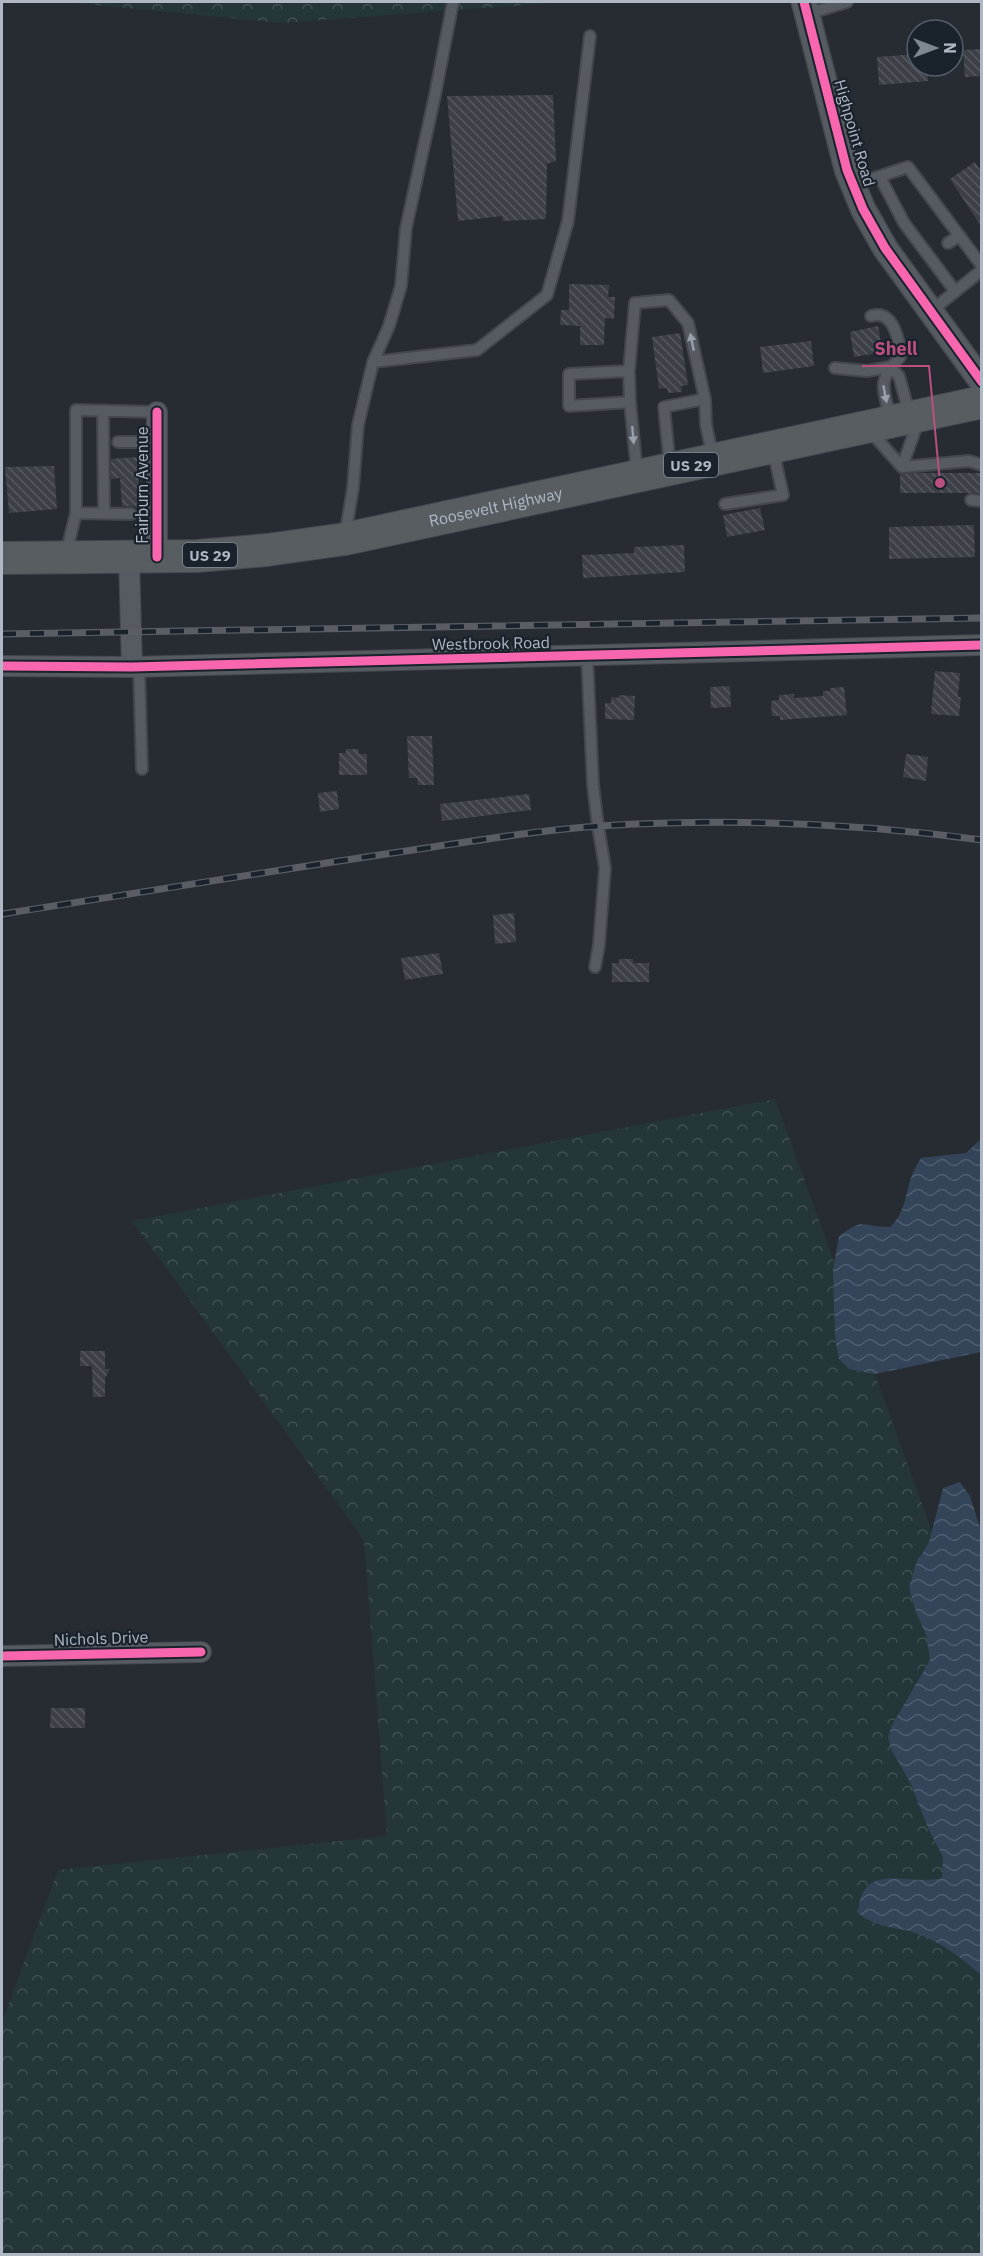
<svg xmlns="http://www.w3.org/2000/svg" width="983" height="2256" font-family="'IBM Plex Sans',sans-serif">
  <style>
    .forest { fill: url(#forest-crowns) }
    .water { fill: url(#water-waves) }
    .building { fill: url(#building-back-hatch) }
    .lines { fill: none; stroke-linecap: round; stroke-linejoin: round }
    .service-casing { stroke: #44484d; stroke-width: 14 }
    .minor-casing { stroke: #44484d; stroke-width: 22 }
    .tertiary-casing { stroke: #44484d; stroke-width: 27 }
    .primary-casing { stroke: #43484f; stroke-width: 34 }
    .service { stroke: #565a61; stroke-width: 10 }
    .minor { stroke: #565a61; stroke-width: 20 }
    .tertiary { stroke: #565a61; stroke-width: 24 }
    .primary { stroke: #585d62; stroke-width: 32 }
    .rail-casing { stroke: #5a5e64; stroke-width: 7 }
    .rail { stroke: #1a222c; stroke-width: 4.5; stroke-dasharray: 14; stroke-linecap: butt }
    .cycleway-casing { stroke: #1a222c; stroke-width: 13 }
    .cycleway { stroke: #f766af; stroke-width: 9 }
    .oneway { fill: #99a0ab }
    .labels { text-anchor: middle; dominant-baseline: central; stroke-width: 4.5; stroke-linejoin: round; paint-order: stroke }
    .shield { fill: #1a222c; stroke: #828b96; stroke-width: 1.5 }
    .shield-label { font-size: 15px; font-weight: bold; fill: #afb8c4 }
    .street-label { font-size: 16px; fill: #afb8c4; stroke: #1a222c }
    .leader { fill: none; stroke: #bb5080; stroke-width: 2 }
    .callout-dot { fill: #bb5080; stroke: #1a222c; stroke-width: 2 }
    .callout-label { font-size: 18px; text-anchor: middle; font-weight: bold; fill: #bb5080; stroke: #1a222c; stroke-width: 4.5; stroke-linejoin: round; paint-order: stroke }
  </style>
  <defs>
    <pattern id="forest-crowns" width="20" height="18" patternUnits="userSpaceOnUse" patternTransform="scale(1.5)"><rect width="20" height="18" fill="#243638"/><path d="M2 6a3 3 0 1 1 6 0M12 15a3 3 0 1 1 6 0" fill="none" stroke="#415153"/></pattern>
    <pattern id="water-waves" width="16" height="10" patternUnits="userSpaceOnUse" patternTransform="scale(1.5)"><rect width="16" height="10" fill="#34455a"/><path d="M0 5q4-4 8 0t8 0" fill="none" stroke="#4f5e70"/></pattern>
    <pattern id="building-back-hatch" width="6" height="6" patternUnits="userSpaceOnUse" patternTransform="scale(1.5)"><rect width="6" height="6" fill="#3d4147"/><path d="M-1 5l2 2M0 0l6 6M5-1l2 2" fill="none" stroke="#565a60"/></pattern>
  </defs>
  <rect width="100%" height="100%" fill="#262c32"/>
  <path class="forest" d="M65 2H564L282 23Z
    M775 1099 946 1570 981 1661V2254H2V2022L58 1870 387 1836 364 1540 132 1221Z"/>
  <path class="water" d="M981 1139V1352L875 1374 849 1369 839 1359 835 1337 833 1270 839 1236C866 1216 862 1228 890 1227 906 1212 905 1194 912 1175 914 1169 918 1163 921 1158L966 1153Z
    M960 1482 970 1496 982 1534 981 1975C964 1960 945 1945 923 1936 900 1925 880 1931 858 1913 862 1859 907 1887 942 1878L943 1857 928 1828 911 1784 891 1749 888 1737 892 1725 930 1660 926 1635 916 1612 909 1588 916 1564 929 1542 943 1488Z"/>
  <path class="building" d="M981 49V76L965 77 963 50Z
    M917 54V66H927L928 81 879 85 877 57Z
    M553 95 556 161 547 164 546 219 503 221 502 216 458 221 447 96Z
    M975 162 981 171V226L950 179Z
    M569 284 609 285 608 297H615L614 319 605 318 604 345H580V326L560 325 561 310H569Z
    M878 326 883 352 854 357 850 332Z
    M680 333 688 385 681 386 682 392 668 393 667 388 659 389 652 337Z
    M811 341 814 366 763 373 760 347Z
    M137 457 140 507 122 506 120 478 111 479V459Z
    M54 466 57 509 9 513 5 467Z
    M919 473H980V493H900V474Z
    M760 508 765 530 727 537 723 515Z
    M974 525 975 557 889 559V527Z
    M684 545 685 572 583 578 582 555 634 553V547Z
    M935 671 960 673 958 697H961L959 716 931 714Z
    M730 686 731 707 711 708 710 687Z
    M844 687 847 715 780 720V716H772L771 701 779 700V695L794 694V698L823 696V691H830V688Z
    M619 695 635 696 634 720 605 719V703H611V697L618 698Z
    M407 736H432L434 785H418L417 778H409Z
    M346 749H359V754H367V775H339V753H346Z
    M906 754 928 757 926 781 903 777Z
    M337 791 339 809 320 812 318 793Z
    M529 794 531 810 442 821 440 804Z
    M514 913 516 942 495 944 493 915Z
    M439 953 443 974 405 980 401 958Z
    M619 959H633V963H649V982H612V963H619Z
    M80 1351H105V1369H110L105 1378V1397H93L92 1366H80Z
    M51 1708H85V1728H50Z"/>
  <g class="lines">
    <defs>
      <path id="service" d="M807 14 847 2
        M880 177 904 223 955 291
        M853 185 908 167 982 266
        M948 243 959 236
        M931 311 982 270
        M871 316C893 308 900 341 900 357 876 382 884 388 890 418
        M373 362 389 326 401 286 406 228 435 95 453 2
        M890 367 899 376 910 416
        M835 368 867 371 890 367
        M629 371 569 374V406L630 402
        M103 412 104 513
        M870 431 902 467
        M118 442H158
        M670 466 664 407 705 399
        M902 467 969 461 982 465
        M902 467 918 422
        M637 473 630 402 629 371 635 303 669 300 688 323 705 399 706 425 713 457
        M971 500 982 501
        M725 504 783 495 773 450
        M76 513 131 514
        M345 536 353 488 358 425 373 362 477 350 547 295 568 221 590 36
        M66 554 76 513V410L157 412
        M587 655 593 785 598 826 605 868 599 945 595 967
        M139 667 142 769"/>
      <path id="minor" d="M157 412V557
        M129 558 132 667
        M2 666 132 667 982 645
        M2 1656 201 1652"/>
      <path id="tertiary" d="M804 2 847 170 863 209 885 248 982 382"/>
      <g id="primary">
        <path id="s1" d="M2 558 197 556 267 550 345 539 982 402"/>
      </g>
    </defs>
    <use href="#service" class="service-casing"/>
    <use href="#minor" class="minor-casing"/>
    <use href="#tertiary" class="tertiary-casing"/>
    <use href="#primary" class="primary-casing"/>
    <use href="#service" class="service"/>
    <use href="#minor" class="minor"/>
    <use href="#tertiary" class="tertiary"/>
    <use href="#primary" class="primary"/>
    <defs>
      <path id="rail" d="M2 634 982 618
        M2 914C139 893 276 870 413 850 475 841 538 830 600 826 728 818 855 823 982 840"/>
    </defs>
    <use href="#rail" class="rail-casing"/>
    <use href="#rail" class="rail"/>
    <defs>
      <path id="cycleway" d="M804 2 847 170 863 209 885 248 982 382
        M157 412V557
        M2 666 132 667 982 645
        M2 1656 201 1652"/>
    </defs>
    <use href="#cycleway" class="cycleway-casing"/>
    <use href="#cycleway" class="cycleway"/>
  </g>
  <defs><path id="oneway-solid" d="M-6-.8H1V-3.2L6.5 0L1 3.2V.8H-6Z" transform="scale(1.5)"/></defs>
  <g class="oneway">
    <use href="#oneway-solid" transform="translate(692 342) rotate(-102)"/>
    <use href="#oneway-solid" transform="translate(885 394) rotate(79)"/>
    <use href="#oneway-solid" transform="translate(633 435) rotate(85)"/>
  </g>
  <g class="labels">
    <g class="shield">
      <rect x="664" y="453" width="54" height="24" rx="4.5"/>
      <rect x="183" y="543" width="54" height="24" rx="4.5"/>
    </g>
    <g class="shield-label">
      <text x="691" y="465">US 29</text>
      <text x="210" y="555">US 29</text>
    </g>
    <g class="street-label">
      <text transform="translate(855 133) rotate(74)">Highpoint Road</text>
      <text transform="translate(142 485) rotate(-90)">Fairburn Avenue</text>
      <text stroke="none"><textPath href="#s1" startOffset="498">Roosevelt Highway</textPath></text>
      <text transform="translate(491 643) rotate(-1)">Westbrook Road</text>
      <text transform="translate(101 1638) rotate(-2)">Nichols Drive</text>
    </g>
  </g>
  <path class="leader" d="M940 483L929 366H862"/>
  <circle class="callout-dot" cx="940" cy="483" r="6"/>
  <g class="callout-label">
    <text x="896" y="355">Shell</text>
  </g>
  <rect width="983" height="2256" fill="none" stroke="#afb8c4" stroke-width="6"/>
  <g transform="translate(935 48) rotate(90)"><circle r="28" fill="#1a222c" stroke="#565e69" stroke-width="1.5"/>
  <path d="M0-4.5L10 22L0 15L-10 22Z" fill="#7f8791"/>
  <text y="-9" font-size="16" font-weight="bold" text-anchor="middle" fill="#afb8c4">N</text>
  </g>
</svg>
